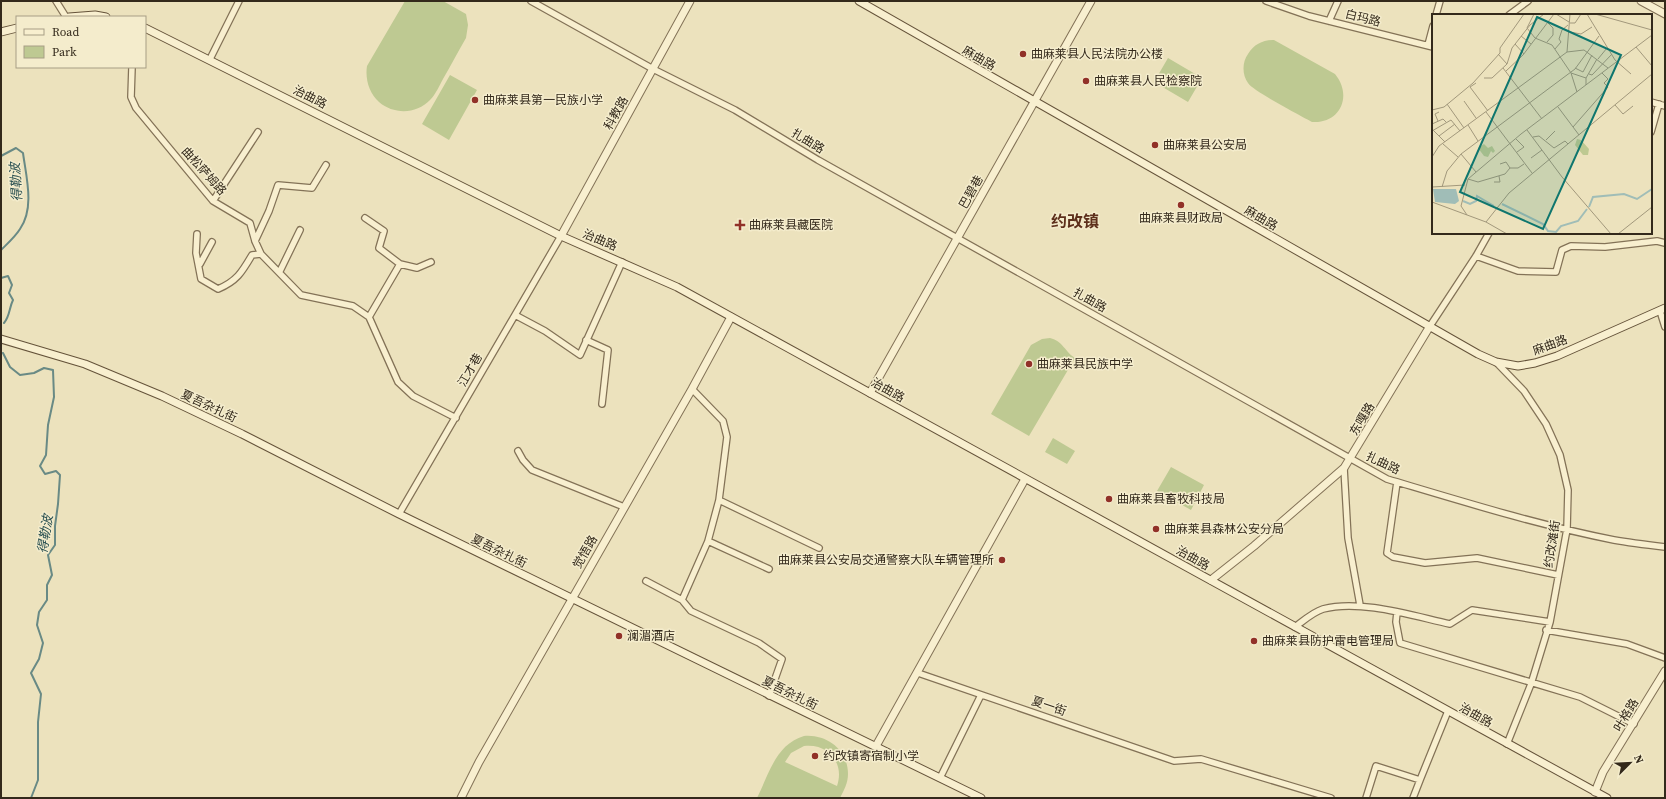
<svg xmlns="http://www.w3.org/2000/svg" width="1666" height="799" font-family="'Source Serif 4','Noto Sans SC',serif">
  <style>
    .green { fill: #bec992; fill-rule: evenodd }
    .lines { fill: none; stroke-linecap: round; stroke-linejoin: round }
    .stream { stroke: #698a85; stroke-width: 2 }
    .minor-casing { stroke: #837257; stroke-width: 8 }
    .tertiary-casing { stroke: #837257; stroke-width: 9 }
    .secondary-casing { stroke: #65533a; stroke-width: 9 }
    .minor { stroke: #f8efcf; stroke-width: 5.5 }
    .tertiary { stroke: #f8efcf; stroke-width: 7 }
    .secondary { stroke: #f8efcf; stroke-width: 7 }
    .poi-dot { fill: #913128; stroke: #f4eccc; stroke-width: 1.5 }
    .labels { text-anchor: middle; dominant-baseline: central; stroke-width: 3; stroke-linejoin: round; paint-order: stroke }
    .street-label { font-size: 12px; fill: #33291b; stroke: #f4eccc }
    .poi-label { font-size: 12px; fill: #33291b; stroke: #f4eccc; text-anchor: start }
    .water-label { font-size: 13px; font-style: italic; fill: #2b5152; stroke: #f4eccc }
    .district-label { font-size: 16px; font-weight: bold; fill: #5e301c; stroke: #f4eccc }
    .inset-river { fill: none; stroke: #a0bdb7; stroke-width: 2 }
    .inset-road { fill: none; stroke: #a2987c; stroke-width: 1 }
    .view { fill: #0f766e; fill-opacity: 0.15; stroke: #0f766e; stroke-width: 2 }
    .inset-edge { fill: none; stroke: #33291b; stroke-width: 2 }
  </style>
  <rect width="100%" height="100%" fill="#ece2bd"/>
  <path class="green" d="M405 1H443L466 14 468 25 466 38C458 52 451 65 443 79 439 86 436 94 430 100 417 114 394 115 379 102 369 93 365 79 367 66Z
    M1274 40 1335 74C1353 96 1340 124 1312 122 1301 116 1253 91 1248 83 1242 75 1242 62 1248 54 1254 44 1263 40 1274 40Z
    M1168 58 1202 78 1188 102 1154 82Z
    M450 75 477 90 449 140 422 124Z
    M1050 338C1063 341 1065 352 1075 358L1029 436 991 414 1031 345 1042 339Z
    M1053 438 1075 451 1067 464 1045 452Z
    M1171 467 1204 485 1191 510 1157 491Z
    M804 736C827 734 848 750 848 774 848 783 844 790 840 798H757C769 774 776 744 804 736ZM804 746C828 743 845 763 837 786L785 762 791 753Z"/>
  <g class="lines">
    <path class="stream" d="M1 156 16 148 23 153C26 176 35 208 20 229 15 237 8 243 1 250
      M1 278 8 276 12 285 9 293 13 300C9 308 10 316 4 323
      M3 353 10 367 20 375 34 373 44 368 53 370 54 397 48 425 46 455 40 466 45 474 56 471 60 475 58 504 55 526V545L48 555 52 575 47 585V600L39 612 37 625 43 643 39 659 31 673 41 694 38 722V780L31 798"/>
    <defs>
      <path id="minor" d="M56 1 66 17
        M531 1 653 69 735 110 818 160 1387 479C1461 501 1538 525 1614 540 1631 543 1648 545 1665 547
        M1266 1 1309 16 1433 47
        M1436 15 1440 1
        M1509 15 1528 1
        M1329 21 1338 1
        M1428 45 1433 26
        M210 59 239 1
        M132 67 131 97 136 108 213 201 250 223 255 241 261 254 301 295 353 306 369 317 398 382 413 396 456 418
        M1651 102 1665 106
        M1651 132 1659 104
        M213 201 258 132
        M365 218 384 231 379 248 400 264 369 317
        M197 234 196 253 201 279 218 289C237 281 242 272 252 255L261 254
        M255 241 269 211 278 185 312 188 326 165
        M1476 256 1518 271 1556 272 1562 250 1571 246 1605 247 1657 241 1665 243
        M200 264 212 242
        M400 264 417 268 431 262
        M280 271 300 230
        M1660 311 1665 327
        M515 315 545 331 580 355 622 262
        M1430 326 1476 256 1489 233
        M586 340 608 350 602 404
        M1496 362 1524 391 1546 424 1560 455 1568 490 1567 529 1550 622 1531 684 1507 744
        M692 389 723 421 727 437 719 500 708 541 682 600 691 611 759 643 782 659 769 696
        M518 451 523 460 532 470 624 507
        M1344 468 1348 538 1360 605
        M1397 482 1387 553 1393 557 1425 563 1477 558 1558 575
        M719 500 819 548
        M399 514 561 236
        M708 541 769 569
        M646 581 682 600
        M1397 612 1396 622 1400 643 1580 697 1634 724
        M1295 627C1303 621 1313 612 1323 609 1360 599 1413 616 1450 624L1472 610 1550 622
        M1546 630 1627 644 1665 658
        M918 673 1174 761 1201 759 1331 798
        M940 778 981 695
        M1366 798 1376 766 1420 780 1448 711
        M1413 798 1420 780"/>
      <path id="tertiary" d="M1641 1 1665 14
        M561 236 690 1
        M870 393 1091 1
        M1211 580 1254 546 1344 468 1430 326
        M876 746 1025 479
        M1595 792 1603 772 1665 671
        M461 798 479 762 692 389 731 317"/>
      <path id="secondary" d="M859 1 1478 354 1496 362 1518 366 1535 363 1557 356 1665 308
        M69 17 95 15 106 17
        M145 28 561 236 677 287 1607 798
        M1 32 17 28
        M1 339 85 364 162 396 242 434 399 514 981 798"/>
    </defs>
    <use href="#minor" class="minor-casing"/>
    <use href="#tertiary" class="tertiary-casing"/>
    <use href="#secondary" class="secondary-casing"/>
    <use href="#minor" class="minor"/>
    <use href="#tertiary" class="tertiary"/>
    <use href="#secondary" class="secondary"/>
  </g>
  <g class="poi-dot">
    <circle cx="1023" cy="54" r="4"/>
    <circle cx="1086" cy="81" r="4"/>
    <circle cx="475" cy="100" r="4"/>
    <circle cx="1155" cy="145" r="4"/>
    <circle cx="1181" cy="205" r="4"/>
    <path d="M738 219h4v4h4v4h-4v4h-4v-4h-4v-4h4z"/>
    <circle cx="1029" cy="364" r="4"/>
    <circle cx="1109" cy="499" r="4"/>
    <circle cx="1156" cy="529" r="4"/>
    <circle cx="1002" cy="560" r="4"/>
    <circle cx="619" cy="636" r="4"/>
    <circle cx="1254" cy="641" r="4"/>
    <circle cx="815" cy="756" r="4"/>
  </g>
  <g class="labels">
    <g class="street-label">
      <text transform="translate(1363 18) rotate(14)">白玛路</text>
      <text transform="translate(979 58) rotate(30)">麻曲路</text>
      <text transform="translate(310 97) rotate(27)">治曲路</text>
      <text transform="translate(616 113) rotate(-61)">科教路</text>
      <text transform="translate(808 141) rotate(31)">扎曲路</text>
      <text transform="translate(204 171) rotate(48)">曲松萨姆路</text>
      <text transform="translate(971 192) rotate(-61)">巴碧巷</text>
      <text transform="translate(1261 218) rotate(30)">麻曲路</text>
      <text transform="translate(600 240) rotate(23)">治曲路</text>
      <text transform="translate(1090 300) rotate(29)">扎曲路</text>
      <text transform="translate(1550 345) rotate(-20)">麻曲路</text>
      <text transform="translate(470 370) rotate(-60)">江才巷</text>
      <text transform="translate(888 390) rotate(29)">治曲路</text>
      <text transform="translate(209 406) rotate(25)">夏吾杂扎街</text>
      <text transform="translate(1362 419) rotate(-59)">东嘎路</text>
      <text transform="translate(1383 463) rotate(25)">扎曲路</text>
      <text transform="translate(1552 544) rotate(-81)">约改滩街</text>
      <text transform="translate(499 551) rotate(26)">夏吾杂扎街</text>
      <text transform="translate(585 552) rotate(-60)">觉悟路</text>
      <text transform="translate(1193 558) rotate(29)">治曲路</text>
      <text transform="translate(790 693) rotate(26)">夏吾杂扎街</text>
      <text transform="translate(1049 706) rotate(19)">夏一街</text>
      <text transform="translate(1476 715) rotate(29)">治曲路</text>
      <text transform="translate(1626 715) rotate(-59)">叶格路</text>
    </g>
    <g class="poi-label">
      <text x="1031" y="54">曲麻莱县人民法院办公楼</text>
      <text x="1094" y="81">曲麻莱县人民检察院</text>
      <text x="483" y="100">曲麻莱县第一民族小学</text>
      <text x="1163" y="145">曲麻莱县公安局</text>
      <text x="1181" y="218" text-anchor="middle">曲麻莱县财政局</text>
      <text x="749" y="225">曲麻莱县藏医院</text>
      <text x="1037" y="364">曲麻莱县民族中学</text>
      <text x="1117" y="499">曲麻莱县畜牧科技局</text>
      <text x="1164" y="529">曲麻莱县森林公安分局</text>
      <text x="994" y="560" text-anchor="end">曲麻莱县公安局交通警察大队车辆管理所</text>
      <text x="627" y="636">澜湄酒店</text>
      <text x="1262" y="641">曲麻莱县防护雷电管理局</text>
      <text x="823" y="756">约改镇寄宿制小学</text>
    </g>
    <g class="water-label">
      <text transform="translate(16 182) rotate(-94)">得勒波</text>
      <text transform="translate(45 534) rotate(-81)">得勒波</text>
    </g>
    <g class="district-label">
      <text x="1075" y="221">约改镇</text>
    </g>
  </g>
  <g transform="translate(1432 14)">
    <rect width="220" height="220" fill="#ece2bd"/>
    <path d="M145 125 149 126 157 135 156 141H151L143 131ZM52 130 56 134 60 132 63 137 61 139 59 137 56 143 52 142 46 134Z" fill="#bec992"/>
    <path d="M1 175H24L27 187 23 190 3 188Z" fill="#a0bdb7"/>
    <path class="inset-river" d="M31 187 38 190 44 187 45 182 62 192M70 190 111 210 116 217 124 218 129 212 146 207 155 195M157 193 161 183 192 180 205 185 220 175"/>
    <path class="inset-road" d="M102 0 95 14 103 24 120 31 139 59 145 78M124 0 137 8M155 0 183 46 199 60M163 0 220 16M138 9H143L149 0M138 18 149 20 160 13M89 22 99 30M115 28 121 21V14L116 9M83 30 92 40M204 33 220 52M123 35 129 28 127 25 130 16 136 11M135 38 152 36 176 54M66 40 75 50M166 45 175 34M71 54 110 105M143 54 151 58 160 41M74 57 91 41 122 0M139 59 154 64M157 60 160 61 180 40M52 64H60L75 50 80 34 98 11 112 0M44 69 38 73 56 97M154 71V64L165 45M32 87 44 104M15 90 32 114M183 91 191 100 201 92M126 93 147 121M0 96 12 93 41 69 68 39V34L92 0M54 98 100 159M6 107 3 100 7 98M0 110 11 105 14 108M36 111 46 127M141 113 176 73 172 69 176 65 170 59M1 116 13 128M95 116 130 163 179 220M0 117 19 106 28 117M7 122 23 110M101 123 107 122 122 134 133 127 136 130M84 125 92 133 85 138M114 126 123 117M11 130 26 143M29 140 44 158M0 143 7 132 135 38 138 0M99 144 110 136M68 150 74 148 78 154M36 165 46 168 73 160 78 154H86L92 150M62 168H68L67 162M0 173 33 171M10 173 15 157 29 140 143 55 167 22M0 188 54 208 75 220M35 201 29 192 36 165 89 120 220 21M54 208 77 179 220 60M186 220 220 193"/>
    <path class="view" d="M105 3 189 41 111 215 28 178Z"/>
    <rect width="220" height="220" class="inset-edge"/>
  </g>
  <rect width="1666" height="799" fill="none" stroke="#33291b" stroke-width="4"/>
  <rect x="16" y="16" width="130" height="52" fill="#f4eccc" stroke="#a79e85"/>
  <rect x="24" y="29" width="20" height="6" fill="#f8efcf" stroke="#a79e85"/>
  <text x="52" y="36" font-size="12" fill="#33291b">Road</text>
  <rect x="24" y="46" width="20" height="12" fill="#bec992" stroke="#a79e85"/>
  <text x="52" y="56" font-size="12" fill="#33291b">Park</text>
  <g transform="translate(1630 763) rotate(66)" stroke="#f4eccc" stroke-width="3" paint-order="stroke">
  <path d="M0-3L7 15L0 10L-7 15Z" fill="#33291b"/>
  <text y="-6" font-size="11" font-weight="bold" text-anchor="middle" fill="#33291b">N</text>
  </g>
</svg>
